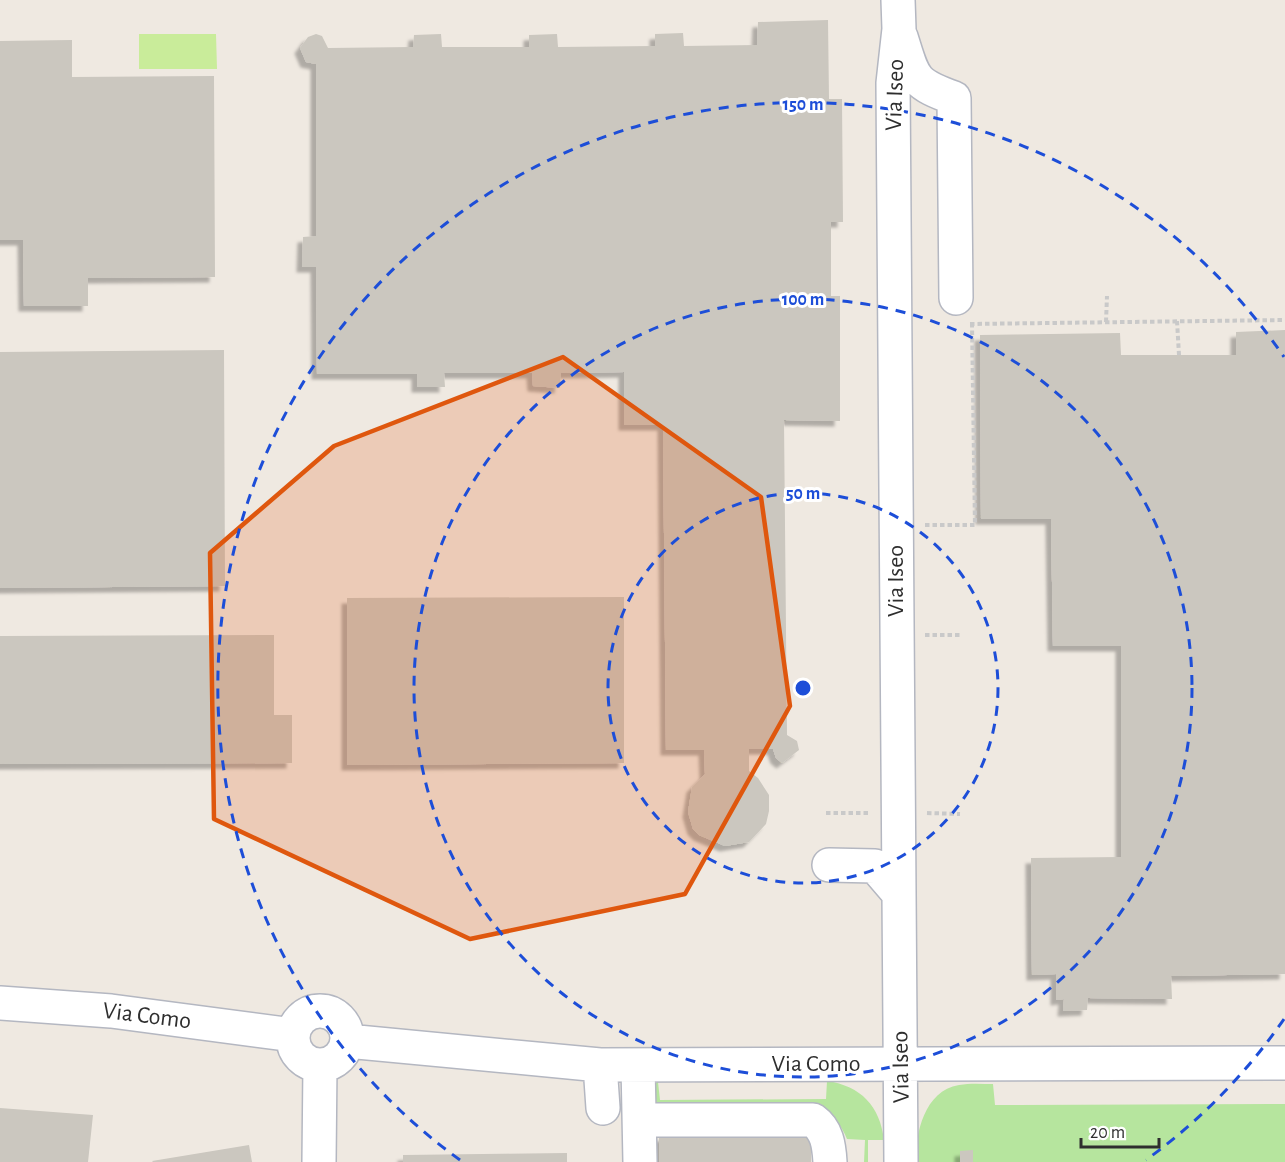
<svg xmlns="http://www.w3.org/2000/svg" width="1285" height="1162" font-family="'Alegreya Sans',sans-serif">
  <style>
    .green { fill: #b6e59e }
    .pitch { fill: #c9ec9a }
    .building { fill: #cbc7bf; filter: url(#shadow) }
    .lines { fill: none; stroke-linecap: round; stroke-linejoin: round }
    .minor-casing { stroke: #b4b7c1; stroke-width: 36 }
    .path { stroke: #c9c9c9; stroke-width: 4; stroke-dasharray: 4.5 3; stroke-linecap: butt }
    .minor { stroke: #fff; stroke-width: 33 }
    .marked { fill: #df570e; fill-opacity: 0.2; stroke: #df570e; stroke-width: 4.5; stroke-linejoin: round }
    .ring { fill: none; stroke: #1d4ed8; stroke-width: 3; stroke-dasharray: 10 8 }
    .labels { text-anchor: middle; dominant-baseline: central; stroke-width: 6; stroke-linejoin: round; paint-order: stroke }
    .street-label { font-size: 24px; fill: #2e2e2e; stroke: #fff }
    .centre { fill: #1d4ed8; stroke: #fff; stroke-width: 3 }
    .ring-label { font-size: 18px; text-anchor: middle; font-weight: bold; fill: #1d4ed8; stroke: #fff; stroke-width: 6; stroke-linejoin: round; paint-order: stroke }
  </style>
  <defs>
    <filter id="shadow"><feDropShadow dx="-5.5" dy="5.5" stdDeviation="1.5" flood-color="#0004"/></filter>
  </defs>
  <rect width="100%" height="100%" fill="#efe9e1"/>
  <path class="green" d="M827 1081C861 1086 880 1106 884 1140H868V1162H864L865 1140 847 1139C841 1124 834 1117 820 1110L655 1111 652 1085 658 1082 660 1100 826 1099Z
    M993 1084 995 1105 1285 1104V1162H915C916 1133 924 1091 959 1085 970 1083 982 1084 993 1084Z"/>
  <path class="pitch" d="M139 34H216L217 69H139Z"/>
  <path class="building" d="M828 20 829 99H842L843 222H831V296H840V421L784 420 787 735 797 741 799 750 782 763 776 758 773 749H749V771L758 778 769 795V811L766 824 749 842 725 846 699 835 693 829 688 812 692 787 705 774 704 750H666L663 425H624V372L561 373 560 388 533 386 532 373H444L445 387H417V374H317L316 267H302L303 237 316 236V64L306 62 300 48 308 37 316 34 322 36 328 48 413 47 414 35 441 34 442 47H529V35L557 34 558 47 655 46V34L683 33 684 46 757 45 758 22Z
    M72 40V77L214 76 215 277 88 278V306H24L23 240H0V41Z
    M1285 330V974L1171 976 1172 999 1088 998 1087 1010 1063 1011 1064 999 1056 1000V974L1032 975 1031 858 1121 857V646H1053L1051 519H981L980 335 1120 333 1121 355H1236V332Z
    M224 350 225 586 0 588V352Z
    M624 597V763L347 765V598Z
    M274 635V715H292V763L0 764V636Z
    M0 1108 93 1115 88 1162H0Z
    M811 1135V1162H659V1136Z
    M249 1145 252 1162H153L152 1161Z
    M973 1150V1162H960V1151Z
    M567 1153V1162H403V1155Z"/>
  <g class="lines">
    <defs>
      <path id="minor" d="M898 0 899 29 893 83 901 1162
        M901 37C914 78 912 83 954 98L956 298
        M829 865 875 866 899 894
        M0 1003 111 1011 293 1035
        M293 1038a27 27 0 1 1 54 0a27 27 0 1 1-54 0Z
        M347 1041 600 1065 1285 1063
        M600 1065 603 1108
        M638 1065 640 1162
        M641 1120H813C827 1130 829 1145 830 1162
        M319 1162 320 1065"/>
    </defs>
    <use href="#minor" class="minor-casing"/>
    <path class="path" d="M1177 321 1179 355
      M1106 322 1107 296
      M970 324 1285 320
      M925 525H975L972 324
      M925 635H960
      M826 813H870
      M927 813 960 814"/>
    <use href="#minor" class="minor"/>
  </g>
  <path class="marked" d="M563 357 761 497 790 706 685 894 470 939 214 819 210 553 334 446Z"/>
  <g class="ring">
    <circle cx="803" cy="688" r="195"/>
    <circle cx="803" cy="688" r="389"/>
    <path d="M1284 1019A584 584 0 0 1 1146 1160M460 1160A584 584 0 1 1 1284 357"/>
  </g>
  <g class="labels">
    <g class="street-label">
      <text transform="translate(895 95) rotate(-88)">Via Iseo</text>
      <text transform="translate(896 581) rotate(-90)">Via Iseo</text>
      <text transform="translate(147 1016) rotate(7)">Via Como</text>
      <text x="816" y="1064">Via Como</text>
      <text transform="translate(901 1067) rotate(-91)">Via Iseo</text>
    </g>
  </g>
  <circle cx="803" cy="688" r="9" class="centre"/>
  <g class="ring-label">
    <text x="803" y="110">150 m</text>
    <text x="803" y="305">100 m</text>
    <text x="803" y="499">50 m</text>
  </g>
  <path d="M1081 1138v9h78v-9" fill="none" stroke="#2e2e2e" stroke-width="3"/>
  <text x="1090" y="1138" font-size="18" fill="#2e2e2e" stroke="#ffffff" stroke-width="4.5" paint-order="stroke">20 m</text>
</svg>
